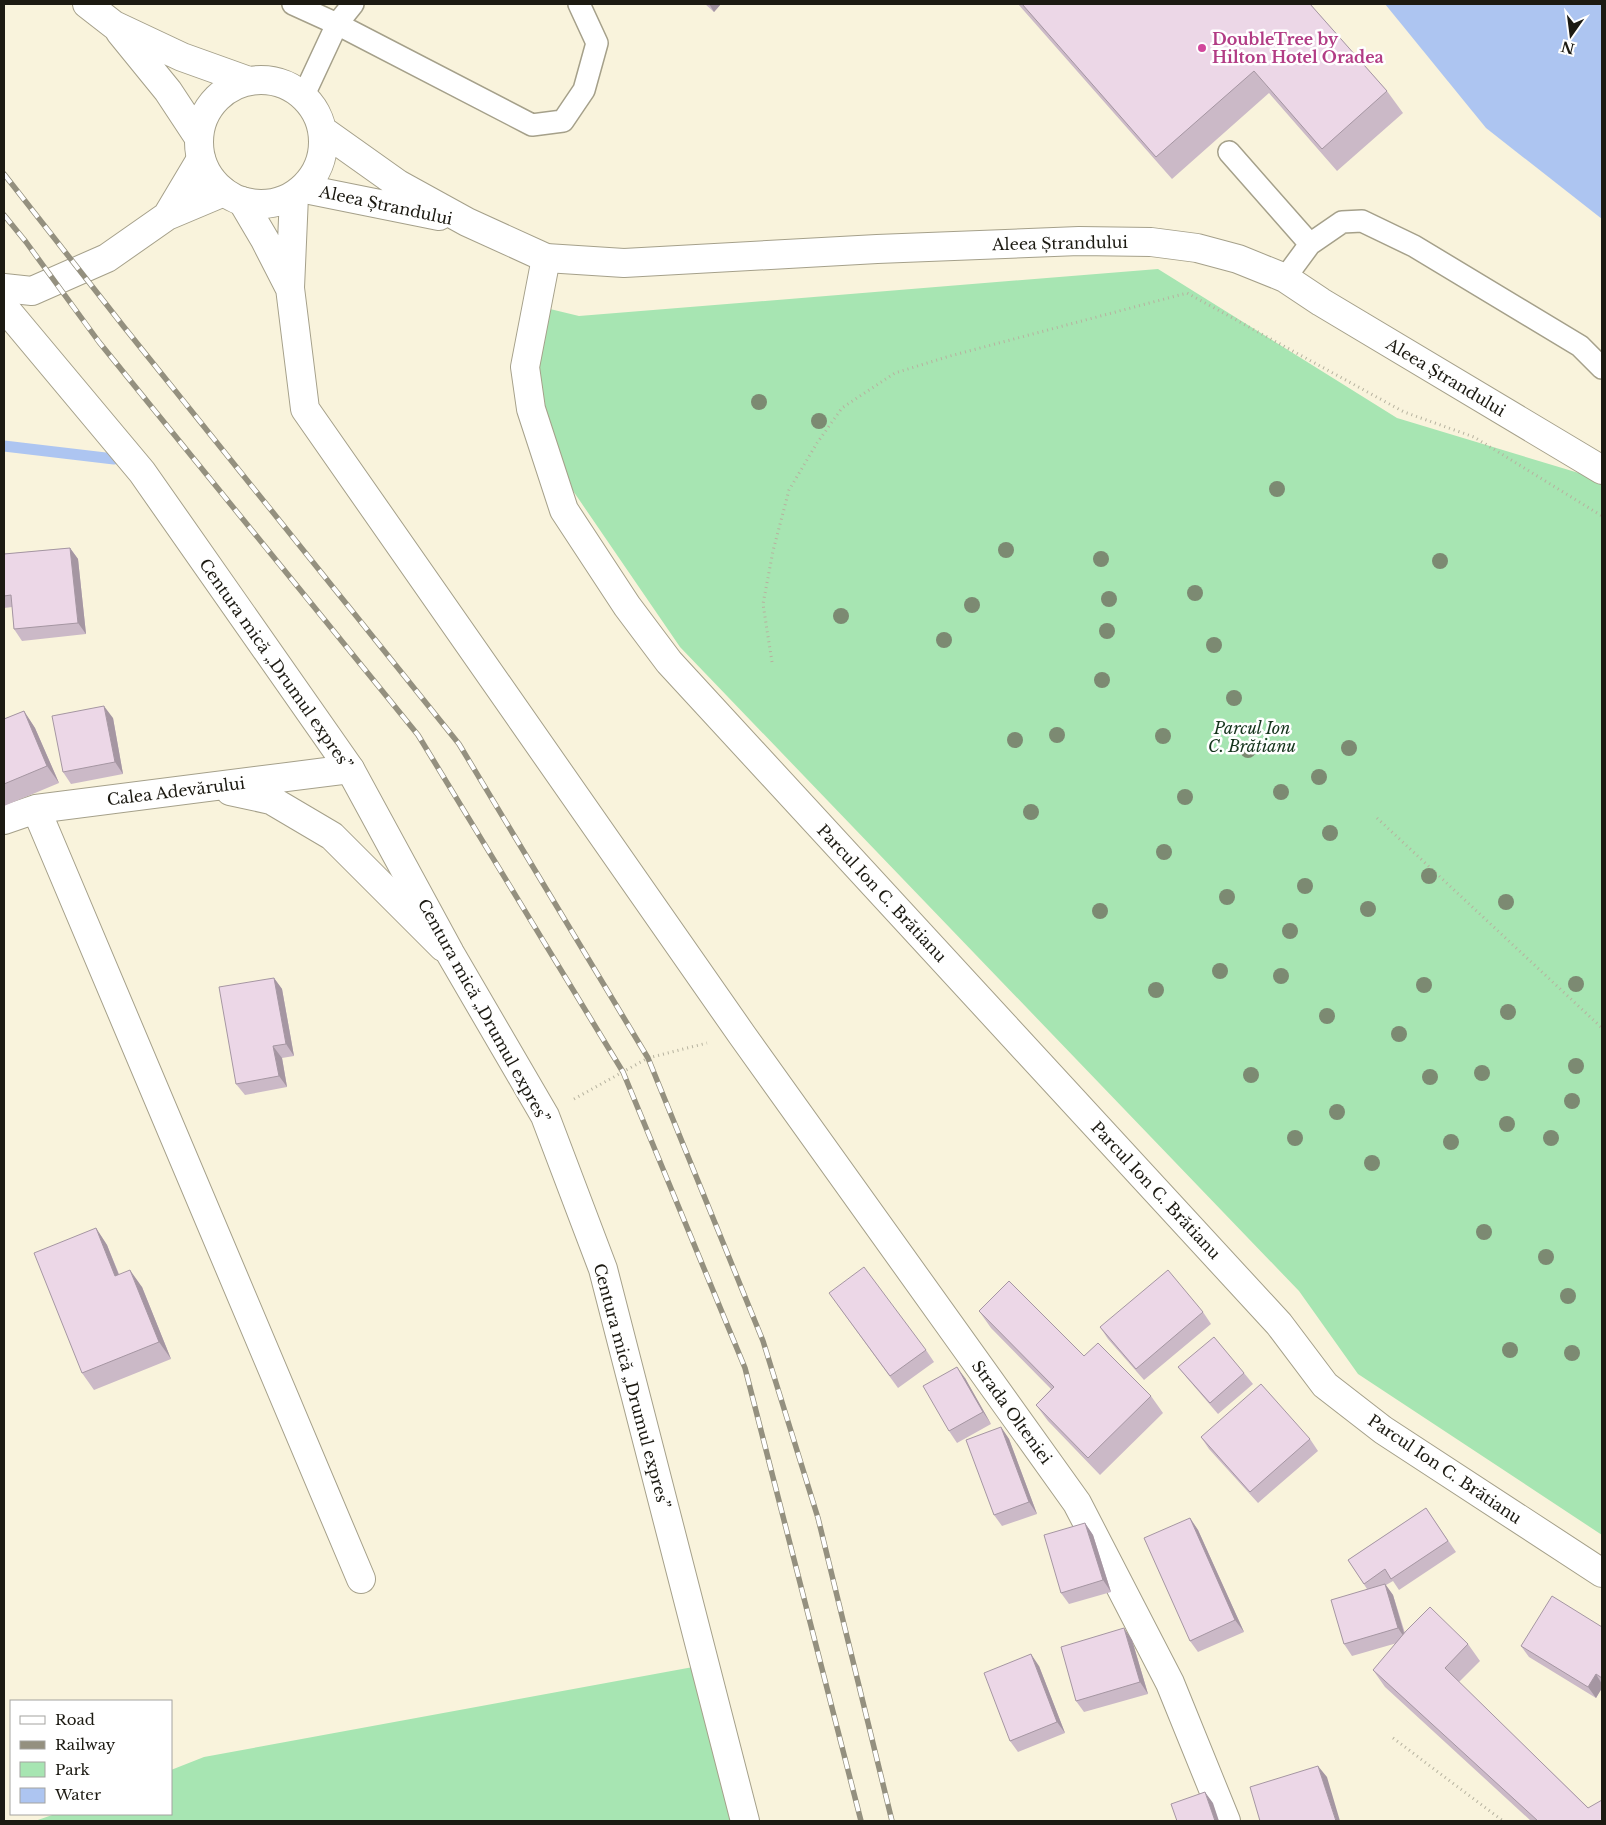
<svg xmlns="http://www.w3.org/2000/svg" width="1606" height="1825" font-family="'Libre Baskerville',serif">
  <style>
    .green { fill: #a7e5b2 }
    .water { fill: #adc5f1 }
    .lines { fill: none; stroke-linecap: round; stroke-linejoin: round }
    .stream { stroke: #adc5f1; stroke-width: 11 }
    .lane-casing { stroke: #a5a08a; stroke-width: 24 }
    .street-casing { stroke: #a5a08a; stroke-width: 30 }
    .secondary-casing { stroke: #a5a08a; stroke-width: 30 }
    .path { stroke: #b6b29f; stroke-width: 3; stroke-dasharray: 1 4; stroke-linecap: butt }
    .lane { stroke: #fff; stroke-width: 21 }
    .street { stroke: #fff; stroke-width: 28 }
    .secondary { stroke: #fff; stroke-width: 28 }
    .rail-casing { stroke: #94907f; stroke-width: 5.5 }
    .rail { stroke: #fff; stroke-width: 4; stroke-dasharray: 11; stroke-linecap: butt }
    .tree { fill: #7c8a72 }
    .wall { fill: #cbb9c7 }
    .shaded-wall { fill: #a596a2 }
    .building { fill: #ecd7e7; stroke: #a596a2 }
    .hotel-dot { fill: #d1479c; stroke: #fff; stroke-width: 2 }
    .labels { text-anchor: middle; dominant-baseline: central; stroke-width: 5; stroke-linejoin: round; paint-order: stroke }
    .hotel-label { font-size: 16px; font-weight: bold; fill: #b23c85; stroke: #fff; text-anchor: start }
    .street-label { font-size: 16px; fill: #1c1a12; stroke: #fff }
    .park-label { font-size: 16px; font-style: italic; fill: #15341c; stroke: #fff }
  </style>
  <rect width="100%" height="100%" fill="#f9f3dc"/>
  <path class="green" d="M1158 269 1397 418 1602 480V1535L1358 1374 1299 1291 680 647 554 463 537 362 550 309 579 316Z
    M704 1665 744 1821H35L55 1814H171V1770L204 1757Z"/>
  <path class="water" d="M1385 4H1602V219L1486 128Z"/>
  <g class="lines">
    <path class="stream" d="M4 446 114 459"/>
    <defs>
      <path id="lane" d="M293 4 337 24 532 125 563 121 584 90 597 43 579 4
        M303 97 337 24 353 4
        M1229 152 1310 244
        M1285 278 1310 244 1342 222 1362 221 1414 246 1580 346 1602 368"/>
      <path id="street" d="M294 196 290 288 305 409 742 1035 1077 1503 1170 1683 1226 1821
        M242 201 265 240 289 287
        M167 216 201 159
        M546 258 525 367 531 409 564 510 627 606 669 662 1279 1324 1325 1385 1383 1430 1602 1573
        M4 288 32 291 107 258 167 216 224 192
        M230 791 271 800 332 836 443 947
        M36 809 361 1579
        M4 820 36 809 350 769"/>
      <path id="secondary" d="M87 4 114 25 182 57 249 81
        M120 32 168 91 199 138
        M199 142a62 62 0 1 1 124 0a62 62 0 1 1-124 0Z
        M322 130 398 184 467 222 546 258 624 263 877 249 1079 241 1151 242 1197 248 1238 259 1285 278 1321 302 1602 470
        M305 189 439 216
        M4 307 142 472 350 769 450 953 545 1116 603 1269 745 1821"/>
    </defs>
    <use href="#lane" class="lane-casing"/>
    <use href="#street" class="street-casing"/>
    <use href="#secondary" class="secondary-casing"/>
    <path class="path" d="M772 662 763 604 773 551 789 490 817 443 842 408 895 373 950 356 1187 293 1404 412 1474 437 1602 516
      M1377 818 1602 1028
      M574 1099 648 1058 707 1043
      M1393 1738 1503 1821"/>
    <use href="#lane" class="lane"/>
    <use href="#street" class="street"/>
    <use href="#secondary" class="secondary"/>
    <defs>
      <path id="rail" d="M4 174 124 327 459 744 648 1058 763 1341 818 1518 892 1821
        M4 215 26 242 99 342 418 735 623 1072 745 1368 861 1821"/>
    </defs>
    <use href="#rail" class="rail-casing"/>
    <use href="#rail" class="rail"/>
  </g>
  <g class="tree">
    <circle cx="759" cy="402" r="8"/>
    <circle cx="819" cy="421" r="8"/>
    <circle cx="1277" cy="489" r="8"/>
    <circle cx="1006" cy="550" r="8"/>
    <circle cx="1101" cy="559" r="8"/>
    <circle cx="1440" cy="561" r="8"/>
    <circle cx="1195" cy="593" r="8"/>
    <circle cx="1109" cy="599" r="8"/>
    <circle cx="972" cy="605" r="8"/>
    <circle cx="841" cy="616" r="8"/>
    <circle cx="1107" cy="631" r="8"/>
    <circle cx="944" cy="640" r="8"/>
    <circle cx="1214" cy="645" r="8"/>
    <circle cx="1102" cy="680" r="8"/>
    <circle cx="1234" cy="698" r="8"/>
    <circle cx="1057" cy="735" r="8"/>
    <circle cx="1163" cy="736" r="8"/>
    <circle cx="1015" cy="740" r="8"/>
    <circle cx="1349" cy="748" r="8"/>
    <circle cx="1248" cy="750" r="8"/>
    <circle cx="1319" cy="777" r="8"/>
    <circle cx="1281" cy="792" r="8"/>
    <circle cx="1185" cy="797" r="8"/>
    <circle cx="1031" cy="812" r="8"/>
    <circle cx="1330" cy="833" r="8"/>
    <circle cx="1164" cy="852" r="8"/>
    <circle cx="1429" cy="876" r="8"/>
    <circle cx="1305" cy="886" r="8"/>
    <circle cx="1227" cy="897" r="8"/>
    <circle cx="1506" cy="902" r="8"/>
    <circle cx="1368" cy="909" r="8"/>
    <circle cx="1100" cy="911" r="8"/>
    <circle cx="1290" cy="931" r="8"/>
    <circle cx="1220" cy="971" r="8"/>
    <circle cx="1281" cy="976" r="8"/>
    <circle cx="1576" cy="984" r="8"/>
    <circle cx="1424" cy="985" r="8"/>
    <circle cx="1156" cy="990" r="8"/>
    <circle cx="1508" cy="1012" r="8"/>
    <circle cx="1327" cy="1016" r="8"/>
    <circle cx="1399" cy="1034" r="8"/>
    <circle cx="1576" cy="1066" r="8"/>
    <circle cx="1482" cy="1073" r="8"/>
    <circle cx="1251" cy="1075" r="8"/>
    <circle cx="1430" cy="1077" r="8"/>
    <circle cx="1572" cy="1101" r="8"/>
    <circle cx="1337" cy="1112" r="8"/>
    <circle cx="1507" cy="1124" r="8"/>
    <circle cx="1295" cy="1138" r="8"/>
    <circle cx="1551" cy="1138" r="8"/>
    <circle cx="1451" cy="1142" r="8"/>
    <circle cx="1372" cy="1163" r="8"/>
    <circle cx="1484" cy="1232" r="8"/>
    <circle cx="1546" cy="1257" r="8"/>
    <circle cx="1568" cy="1296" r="8"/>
    <circle cx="1510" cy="1350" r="8"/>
    <circle cx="1572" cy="1353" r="8"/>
  </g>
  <path class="wall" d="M705 4H721L714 12Z
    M1018 4H1310L1387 91 1403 113 1337 171 1269 93 1172 179Z
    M70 548 78 559 86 634 22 641 14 629 12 607 4 608V554Z
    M24 711 35 728 59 783 4 806V719Z
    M113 718 123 774 71 784 63 772Z
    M274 978 282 989 294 1056 282 1058 287 1087 245 1095 236 1084Z
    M96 1228 107 1245 119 1274 142 1287 171 1359 94 1390 82 1373Z
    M837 1304 926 1350 934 1362 898 1388Z
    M979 1311 1084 1356 1151 1396 1163 1413 1100 1475 1048 1421 1036 1405 1051 1389 991 1328Z
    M1203 1312 1211 1324 1144 1380 1108 1339 1100 1327Z
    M1178 1367 1244 1373 1253 1384 1218 1414 1187 1378Z
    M965 1378 991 1424 957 1443 949 1431Z
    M1001 1427 1009 1439 1037 1514 1002 1526 994 1515Z
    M1201 1437 1310 1439 1318 1451 1258 1503 1209 1449Z
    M1426 1508 1456 1552 1399 1590 1393 1581 1386 1585 1393 1595 1405 1633 1468 1644 1480 1661 1459 1682 1602 1821H1531L1385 1687 1373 1670 1397 1643 1352 1656 1344 1644 1367 1589 1348 1560Z
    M1190 1518 1198 1530 1244 1632 1198 1652 1190 1641Z
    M1085 1523 1093 1535 1111 1592 1069 1604 1061 1593Z
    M1602 1627V1688L1596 1698 1529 1657 1521 1646Z
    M1132 1640 1148 1694 1084 1712 1076 1701Z
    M1039 1666 1065 1733 1018 1752 1010 1741Z"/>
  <path class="shaded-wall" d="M709 4H721L714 12Z
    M70 548 78 559 86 634 78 623Z
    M104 706 113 718 123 774 115 762Z
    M24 711 35 728 59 783 47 766Z
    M274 978 282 989 294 1056 286 1044Z
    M273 1046 282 1058 287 1087 279 1076Z
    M96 1228 107 1245 126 1293 115 1276Z
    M130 1270 142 1287 171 1359 159 1342Z
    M957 1367 965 1378 991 1424 983 1412Z
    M1001 1427 1009 1439 1037 1514 1029 1502Z
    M1190 1518 1198 1530 1244 1632 1235 1620Z
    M1085 1523 1093 1535 1111 1592 1103 1580Z
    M1385 1584 1393 1595 1406 1640 1398 1628Z
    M1124 1628 1132 1640 1148 1694 1140 1682Z
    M1031 1654 1039 1666 1065 1733 1057 1722Z
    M1596 1674 1602 1684V1688L1596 1698 1588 1687Z
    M1318 1766 1327 1777 1340 1821H1336Z
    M1205 1792 1213 1803 1219 1821H1215Z"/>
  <path class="building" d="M1022 4H1310L1387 91 1322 149 1254 71 1156 157Z
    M70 548 78 623 14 629 11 595 4 596V554Z
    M104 706 115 762 63 772 52 716Z
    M24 711 47 766 4 784V719Z
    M274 978 286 1044 273 1046 279 1076 236 1084 219 987Z
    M96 1228 115 1276 130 1270 159 1342 82 1373 34 1253Z
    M864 1267 926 1350 890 1376 829 1293Z
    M1168 1270 1203 1312 1136 1369 1100 1327Z
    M1009 1281 1084 1356 1098 1343 1151 1396 1088 1458 1036 1405 1054 1387 979 1311Z
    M1214 1337 1244 1373 1210 1403 1178 1367Z
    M957 1367 983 1412 949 1431 923 1386Z
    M1261 1384 1310 1439 1250 1492 1201 1437Z
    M1001 1427 1029 1502 994 1515 966 1440Z
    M1426 1508 1448 1541 1391 1579 1385 1569 1364 1584 1348 1560Z
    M1190 1518 1235 1620 1190 1641 1144 1538Z
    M1085 1523 1103 1580 1061 1593 1044 1535Z
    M1385 1584 1398 1628 1344 1644 1331 1600Z
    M1552 1596 1602 1627V1678L1596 1674 1588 1687 1521 1646Z
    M1430 1607 1468 1644 1445 1668 1588 1808 1602 1800V1821H1538L1373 1670 1406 1631Z
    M1124 1628 1140 1682 1076 1701 1061 1647Z
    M1031 1654 1057 1722 1010 1741 984 1673Z
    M1318 1766 1336 1821H1260L1250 1787Z
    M1205 1792 1215 1821H1177L1171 1804Z"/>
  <circle class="hotel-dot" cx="1202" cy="48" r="5"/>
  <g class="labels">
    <g class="hotel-label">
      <text x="1212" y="39">DoubleTree by<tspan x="1212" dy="18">Hilton Hotel Oradea</tspan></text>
    </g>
    <g class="street-label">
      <text transform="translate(386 205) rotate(12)">Aleea Ștrandului</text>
      <text transform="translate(1060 243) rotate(-1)">Aleea Ștrandului</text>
      <text transform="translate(1446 377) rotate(31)">Aleea Ștrandului</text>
      <text transform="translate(276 664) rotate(55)">Centura mică „Drumul expres”</text>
      <text transform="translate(176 791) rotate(-7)">Calea Adevărului</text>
      <text transform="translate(882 893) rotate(47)">Parcul Ion C. Brătianu</text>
      <text transform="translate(484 1011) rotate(61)">Centura mică „Drumul expres”</text>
      <text transform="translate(1156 1190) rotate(47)">Parcul Ion C. Brătianu</text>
      <text transform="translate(632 1386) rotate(75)">Centura mică „Drumul expres”</text>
      <text transform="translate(1012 1412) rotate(54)">Strada Olteniei</text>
      <text transform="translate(1445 1469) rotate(34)">Parcul Ion C. Brătianu</text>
    </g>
    <g class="park-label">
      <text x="1252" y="728">Parcul Ion<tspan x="1252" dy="18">C. Brătianu</tspan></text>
    </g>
  </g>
  <rect width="1606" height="1825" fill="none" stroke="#1c1a12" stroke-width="10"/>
  <rect x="10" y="1700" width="162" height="115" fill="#ffffff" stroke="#a4a3a0"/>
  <rect x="20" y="1716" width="25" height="8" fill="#ffffff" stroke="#a4a3a0"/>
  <text x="55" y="1725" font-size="15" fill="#1c1a12">Road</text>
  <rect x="20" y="1741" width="25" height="8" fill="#94907f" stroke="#a4a3a0"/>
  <text x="55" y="1750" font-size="15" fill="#1c1a12">Railway</text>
  <rect x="20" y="1762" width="25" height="15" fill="#a7e5b2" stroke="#a4a3a0"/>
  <text x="55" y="1775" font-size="15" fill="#1c1a12">Park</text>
  <rect x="20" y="1788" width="25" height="15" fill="#adc5f1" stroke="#a4a3a0"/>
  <text x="55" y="1800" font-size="15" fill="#1c1a12">Water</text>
  <g transform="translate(1571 35) rotate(194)" stroke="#ffffff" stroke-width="4" paint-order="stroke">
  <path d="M0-4L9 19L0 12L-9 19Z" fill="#1c1a12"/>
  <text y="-8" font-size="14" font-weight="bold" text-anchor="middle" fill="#1c1a12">N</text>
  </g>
</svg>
